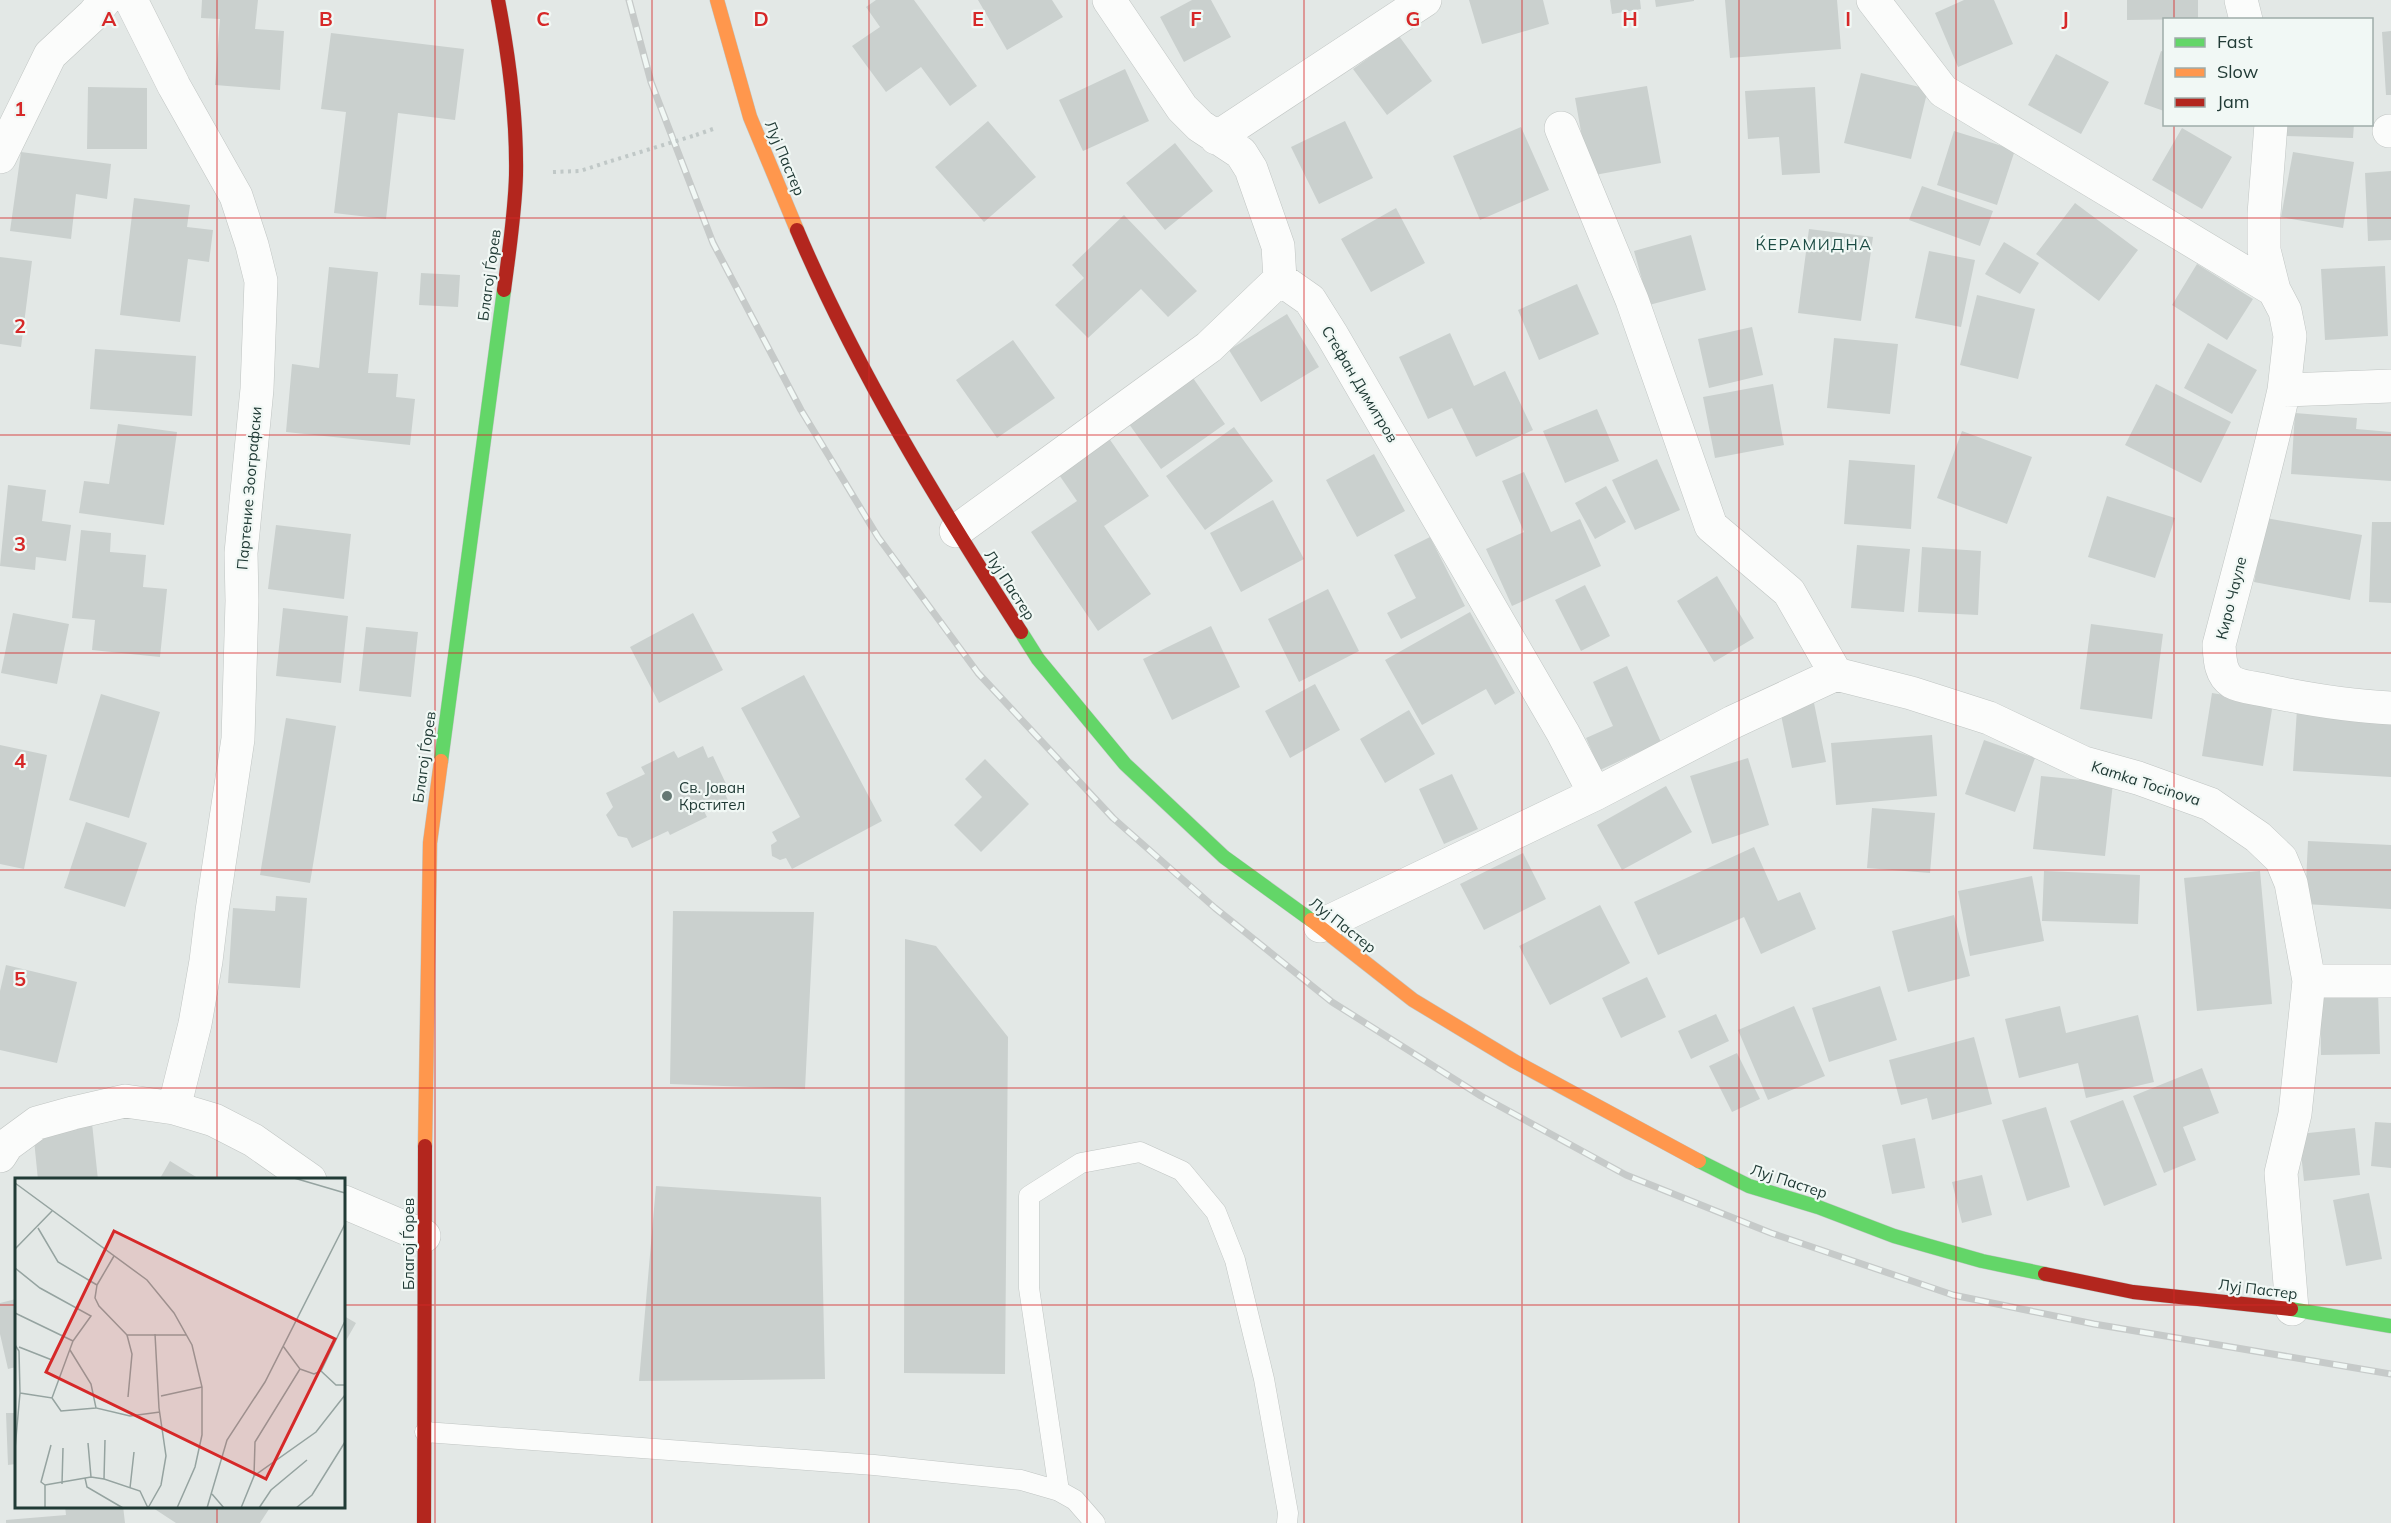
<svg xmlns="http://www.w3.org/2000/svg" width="2391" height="1523" font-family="Mulish,sans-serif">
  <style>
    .building { fill: #cad0ce }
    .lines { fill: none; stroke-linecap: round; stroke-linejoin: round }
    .lane-casing { stroke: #c0c5c3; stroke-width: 21 }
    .street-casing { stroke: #c0c5c3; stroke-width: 34 }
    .fast-casing { stroke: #bfc6c4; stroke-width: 15 }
    .slow-casing { stroke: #bfc6c4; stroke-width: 15 }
    .jam-casing { stroke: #bfc6c4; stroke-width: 15 }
    .path { stroke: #c0c8c7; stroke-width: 4; stroke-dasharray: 3 4.5; stroke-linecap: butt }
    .lane { stroke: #fbfcfb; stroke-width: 20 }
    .street { stroke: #fbfcfb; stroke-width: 33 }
    .fast { stroke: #63d668; stroke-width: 14 }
    .slow { stroke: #ff974d; stroke-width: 14 }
    .jam { stroke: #b3261e; stroke-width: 14 }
    .rail-casing { stroke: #c6cac9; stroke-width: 7 }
    .rail { stroke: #f1f8f5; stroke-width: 4.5; stroke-dasharray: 14; stroke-linecap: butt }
    .path-bridge { stroke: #c0c8c7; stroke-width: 4; stroke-dasharray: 3 4.5; stroke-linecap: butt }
    .grid { fill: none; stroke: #d62828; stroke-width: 1.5; stroke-opacity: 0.55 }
    .poi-dot { fill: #657874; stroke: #f1f8f5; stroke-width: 2 }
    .labels { text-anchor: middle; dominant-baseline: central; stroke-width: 4.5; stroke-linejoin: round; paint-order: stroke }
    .street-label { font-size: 15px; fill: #213b36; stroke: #f1f8f5 }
    .poi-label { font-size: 15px; fill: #213b36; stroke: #f1f8f5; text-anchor: start }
    .neighbourhood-label { font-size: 16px; letter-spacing: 1.5px; fill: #1d4d45; stroke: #f1f8f5 }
    .inset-road { fill: none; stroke: #95a3a0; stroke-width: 1.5 }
    .view { fill: #d62828; fill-opacity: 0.15; stroke: #d62828; stroke-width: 3 }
    .inset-edge { fill: none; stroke: #213b36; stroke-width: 3 }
    .grid-label { font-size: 20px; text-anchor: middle; font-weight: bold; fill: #d62828; stroke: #f1f8f5; stroke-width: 4.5; stroke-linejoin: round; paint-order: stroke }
  </style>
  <rect width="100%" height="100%" fill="#e3e8e6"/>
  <path class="building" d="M202 0H258L255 29 284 31 280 90 215 85 220 19 201 18Z
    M876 0H914L977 86 950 106 921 67 886 92 852 46 880 27 866 7Z
    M978 0H1052L1063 17 1007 50Z
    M1192 0H1211L1231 37 1184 62 1160 17Z
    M1469 0H1543L1549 24 1482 44Z
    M1610 0H1640L1641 9 1612 14Z
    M1655 0H1694V1L1656 7Z
    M1725 0H1837L1841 49 1730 58Z
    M1964 0H1994L2013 44 1958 67 1935 13Z
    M2127 0H2198V19L2127 20Z
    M2391 31V95H2386L2382 32Z
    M331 33 464 49 455 120 398 113 386 219 334 213 346 112 321 109Z
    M1399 36 1432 81 1387 115 1353 69Z
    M2161 51 2164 52V111L2144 104Z
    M2056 54 2109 82 2081 134 2028 105Z
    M1125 69 1149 121 1083 151 1059 100Z
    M1861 73 1928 89 1911 159 1844 143Z
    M1647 86 1661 163 1589 176 1575 98Z
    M88 87 147 88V149H87Z
    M1815 87 1820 173 1782 175 1779 137 1748 139 1745 91Z
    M988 121 1036 177 984 222 935 167Z
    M1345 121 1373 178 1319 204 1291 147Z
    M2285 124H2354L2353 138 2285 136Z
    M1521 127 1549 190 1480 220 1453 156Z
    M2182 128 2232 157 2202 209 2152 180Z
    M1954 131 2015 150 1997 205 1937 185Z
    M1175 143 1213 191 1165 230 1126 183Z
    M21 152 111 164 107 199 76 194 71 239 10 231Z
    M2293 152 2354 162 2343 228 2281 217Z
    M2391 171V240L2368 241 2365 173Z
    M1922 186 1993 211 1980 246 1909 220Z
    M134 198 190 205 187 227 213 230 209 262 188 259 180 322 120 315Z
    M2075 203 2138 250 2099 301 2036 254Z
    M1396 208 1425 263 1371 292 1341 239Z
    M1124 215 1197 291 1168 317 1141 289 1088 338 1055 305 1084 278 1072 265Z
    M1809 229 1873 237 1861 321 1798 313Z
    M1691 235 1706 290 1649 305 1634 251Z
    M2004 242 2039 263 2020 294 1985 274Z
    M1929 251 1975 260 1961 327 1915 318Z
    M0 257 32 261 21 347 0 344Z
    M2197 264 2253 299 2227 340 2172 305Z
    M2385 266 2388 336 2325 340 2321 269Z
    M329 267 378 272 368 373 398 374 396 397 415 399 410 445 286 432 292 364 319 368Z
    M421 273 460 275 458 307 419 305Z
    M1577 284 1599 334 1539 360 1518 310Z
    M1977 295 2035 309 2018 379 1960 365Z
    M1287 314 1319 367 1261 402 1229 350Z
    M1752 327 1763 375 1709 388 1698 339Z
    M1450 333 1474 386 1505 371 1533 430 1476 457 1452 408 1428 419 1399 357Z
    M1834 338 1898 344 1890 414 1827 408Z
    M1013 340 1055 398 997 438 956 380Z
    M2208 343 2257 370 2232 414 2184 388Z
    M95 349 196 356 192 416 90 409Z
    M1193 378 1225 424 1161 469 1129 424Z
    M1773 384 1784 445 1715 458 1703 397Z
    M2156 384 2231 422 2201 483 2125 445Z
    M1597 409 1619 461 1565 483 1543 431Z
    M2295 413 2357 418 2356 429 2391 432V481L2291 474Z
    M118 424 177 432 164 525 79 513 84 481 109 484Z
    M1234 427 1273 481 1205 530 1166 476Z
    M1962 431 2032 457 2007 524 1937 498Z
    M1106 434 1149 496 1104 526 1151 594 1098 631 1031 532 1077 501 1055 469Z
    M1374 454 1405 511 1357 537 1326 480Z
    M1657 459 1680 510 1635 530 1612 480Z
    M1849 460 1915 465 1911 529 1844 524Z
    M1524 472 1551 532 1580 519 1601 566 1512 606 1486 549 1524 532 1502 481Z
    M8 485 46 490 42 521 71 525 66 561 36 557 35 570 0 566Z
    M1606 486 1626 522 1595 539 1575 503Z
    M2107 496 2175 518 2155 578 2088 557Z
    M1273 500 1304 559 1241 592 1210 533Z
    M2266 518 2362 535 2350 600 2254 582Z
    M2372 522H2391V603L2369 602Z
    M276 525 351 534 344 599 268 589Z
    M81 530 111 533 110 552 146 555 143 587 167 589 160 657 92 650 95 620 72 618Z
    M1430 537 1465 606 1401 639 1387 613 1416 598 1394 555Z
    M1857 545 1910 549 1904 612 1851 608Z
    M1922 547 1981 551 1978 615 1918 612Z
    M1717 576 1754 638 1714 662 1677 601Z
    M1585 585 1610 636 1581 651 1555 600Z
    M1328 589 1359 651 1299 682 1268 619Z
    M283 608 348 616 341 683 276 676Z
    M1470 612 1515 693 1495 705 1486 689 1422 725 1385 660Z
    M13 613 69 624 57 684 1 673Z
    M693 613 723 670 659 703 630 647Z
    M2091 624 2163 634 2152 719 2080 709Z
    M1211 626 1240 687 1172 720 1143 659Z
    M366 627 418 632 411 697 359 691Z
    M1627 666 1661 742 1600 770 1586 738 1613 726 1593 682Z
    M804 675 882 821 792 869 786 858 780 860 772 856 771 845 777 841 772 832 800 817 741 708Z
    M1315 684 1340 730 1290 758 1265 711Z
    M2212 693 2273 703 2263 766 2202 756Z
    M101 694 160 712 129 818 69 800Z
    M1814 703 1826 762 1792 768 1780 710Z
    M2297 709 2391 715V777L2293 771Z
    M1409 710 1435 754 1385 783 1360 739Z
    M286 718 336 726 310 883 260 875Z
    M1932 735 1937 796 1836 805 1831 743Z
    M1984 740 2035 758 2015 812 1965 794Z
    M0 745 47 755 24 869 0 864Z
    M703 746 708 758 713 756 727 786 722 788 728 800 704 811 707 817 670 835 668 831 632 848 627 838 618 836 606 815 613 807 606 793 645 774 641 767 674 751 678 758Z
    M1748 758 1769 825 1712 844 1690 776Z
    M985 759 1029 804 981 852 954 825 982 797 965 779Z
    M1452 774 1478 829 1444 844 1419 789Z
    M2041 776 2113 783 2105 856 2033 849Z
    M1666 786 1692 832 1622 870 1597 825Z
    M1872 808 1935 813 1930 873 1867 868Z
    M86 822 147 843 125 907 64 888Z
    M2308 841 2391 845V909L2305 904Z
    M1754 847 1778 901 1800 892 1816 929 1761 954 1744 917 1658 955 1634 902Z
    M1523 853 1546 899 1484 930 1460 884Z
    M2044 871 2140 875 2138 924 2042 921Z
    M2260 871 2272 1004 2197 1011 2184 878Z
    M2032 876 2044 941 1970 956 1958 891Z
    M276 896 307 898 300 988 228 983 233 908 275 911Z
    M1600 905 1630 963 1550 1005 1519 946Z
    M673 911 814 912 805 1089 670 1084Z
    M1954 915 1970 976 1908 992 1892 931Z
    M905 939 936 946 1008 1037 1005 1374 904 1373Z
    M6 965 77 982 57 1063 0 1050V991Z
    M1647 977 1666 1017 1621 1038 1602 998Z
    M1880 986 1897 1040 1829 1062 1812 1008Z
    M2378 991 2380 1054 2321 1055 2320 992Z
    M1794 1006 1825 1076 1768 1100 1738 1030Z
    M2060 1006 2066 1033 2138 1015 2154 1082 2086 1098 2078 1063 2019 1078 2005 1019Z
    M1716 1014 1729 1041 1691 1059 1678 1031Z
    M1974 1037 1992 1104 1932 1120 1927 1098 1901 1105 1889 1060Z
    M1737 1053 1760 1099 1732 1112 1709 1066Z
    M2202 1068 2219 1113 2183 1127 2196 1160 2164 1173 2133 1096Z
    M2123 1100 2157 1185 2104 1206 2070 1121Z
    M2046 1107 2070 1187 2027 1201 2002 1120Z
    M2375 1122 2391 1123V1168L2371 1166Z
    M92 1123 98 1180H38L33 1130Z
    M2355 1128 2360 1175 2304 1181 2299 1134Z
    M1915 1138 1925 1188 1892 1194 1882 1145Z
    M170 1161 201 1180H159Z
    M1982 1175 1992 1215 1962 1223 1952 1182Z
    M656 1186 821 1197 825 1379 639 1381Z
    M2369 1193 2382 1259 2346 1266 2333 1200Z
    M16 1299V1367L8 1369 0 1334V1303Z
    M344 1316 356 1323 344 1344Z
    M6 1413H16V1464L8 1465Z
    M65 1506H123L125 1523H6V1520L66 1515Z
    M150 1506H271L260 1523H176Z"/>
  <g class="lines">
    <defs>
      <path id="lane" d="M425 1432 874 1465 1021 1480 1059 1491 1075 1500 1095 1523
        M1059 1491 1029 1288V1196L1081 1163 1140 1152 1182 1171 1216 1212 1235 1260 1264 1379 1288 1513 1287 1523"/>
      <path id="street" d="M131 0 174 86 236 196 252 245 261 281 257 389 241 553 242 601 238 739 212 911 206 961 195 1024 174 1108 214 1120 253 1140 310 1180
        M1109 0 1182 108 1200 126 1241 153 1251 169 1278 246 1280 279 1310 300 1332 335 1563 733 1595 794
        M1873 0 1943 91 2274 290
        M2241 0 2246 20
        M2271 124 2264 214V250L2274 290 2285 311 2290 336 2284 390 2391 386
        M1561 128 1632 300 1711 526 1789 592 1836 674
        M2389 131H2391
        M1216 138 1425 0
        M0 157 50 55 94 14 105 0
        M2284 390C2265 475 2241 560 2219 645 2220 659 2220 674 2232 682 2241 687 2254 688 2264 690 2306 699 2348 706 2391 708
        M956 531 1209 347 1280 279
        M1836 674 1911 693 1989 718 2084 763 2138 778 2210 804 2258 837 2281 859 2291 883 2309 981H2391
        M1320 926 1595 794 1733 722 1836 674
        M0 1156 7 1145 37 1123 73 1113 125 1101 174 1108
        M344 1202 424 1236
        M2292 1309 2281 1173 2295 1114 2309 981"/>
      <path id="fast" d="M1021 632 1038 659 1125 764 1224 857 1311 920
        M441 761 504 290
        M1699 1161 1749 1186 1818 1207 1894 1236 1982 1261 2045 1274
        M2291 1309 2391 1326"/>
      <path id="slow" d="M717 0 750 117 797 230
        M1311 920 1413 1000 1514 1061 1699 1161
        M425 1146 430 843 441 761"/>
      <path id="jam" d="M498 0C509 57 517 116 516 175 515 213 509 252 504 290
        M797 230C857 371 938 503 1021 632
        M2045 1274 2133 1292 2291 1309
        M424 1523 425 1146"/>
    </defs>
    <use href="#lane" class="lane-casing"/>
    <use href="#street" class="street-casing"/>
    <use href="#fast" class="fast-casing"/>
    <use href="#slow" class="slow-casing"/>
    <use href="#jam" class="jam-casing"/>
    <path class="path" d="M696 135 713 129
      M553 172 580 171 611 161"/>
    <use href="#lane" class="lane"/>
    <use href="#street" class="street"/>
    <use href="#fast" class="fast"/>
    <use href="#slow" class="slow"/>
    <use href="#jam" class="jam"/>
    <defs>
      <path id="rail" d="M629 0 651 82 713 243 801 410 878 537 978 673 1113 818 1215 908 1332 1002 1481 1096 1626 1175 1771 1233 1953 1295 2094 1324 2391 1374"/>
    </defs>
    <use href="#rail" class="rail-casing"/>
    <use href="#rail" class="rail"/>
    <path class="path-bridge" d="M611 161 696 135"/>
  </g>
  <path class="grid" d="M217 0V1180M435 0V1523M652 0V1523M869 0V1523M1087 0V1523M1304 0V1523M1522 0V1523M1739 0V1523M1956 0V1523M2174 0V20M2174 124V1523M0 218H2391M0 435H2391M0 653H2391M0 870H2391M0 1088H2391M0 1305H16M344 1305H2391M217 1506V1523"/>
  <circle class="poi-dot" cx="667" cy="796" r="6"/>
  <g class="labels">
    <g class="street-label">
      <text transform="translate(785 158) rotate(67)">Луј Пастер</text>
      <text transform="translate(489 275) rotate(-82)">Благој Ѓорев</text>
      <text transform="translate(1360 384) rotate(59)">Стефан Димитров</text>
      <text transform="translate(249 488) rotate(-85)">Партение Зоографски</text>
      <text transform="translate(1010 585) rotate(57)">Луј Пастер</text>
      <text transform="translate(2231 598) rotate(-76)">Киро Чауле</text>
      <text transform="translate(424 757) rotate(-82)">Благој Ѓорев</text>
      <text transform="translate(2146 783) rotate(18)">Kamka Tocinova</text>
      <text transform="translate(1343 925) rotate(38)">Луј Пастер</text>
      <text transform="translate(1789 1181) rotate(18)">Луј Пастер</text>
      <text transform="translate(408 1244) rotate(-90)">Благој Ѓорев</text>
      <text transform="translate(2258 1289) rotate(7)">Луј Пастер</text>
    </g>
    <g class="poi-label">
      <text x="679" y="787">Св. Јован<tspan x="679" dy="17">Крстител</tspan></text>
    </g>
    <g class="neighbourhood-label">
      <text x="1814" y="244">ЌЕРАМИДНА</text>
    </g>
  </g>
  <g transform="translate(15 1178)">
    <rect width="330" height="330" fill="#e3e8e6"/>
    <path class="inset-road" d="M279 0 330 15M0 5 132 102 159 135 177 167 187 209V257L180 289 162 330M23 50 43 84 82 107 80 120 84 128 112 157M0 71 37 33M0 90 25 110 76 138 58 163M82 107 99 78M0 135 58 163 37 220 5 215M112 157 117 176 113 219M112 157H171M0 167 4 173 5 215 0 271M4 169 37 182M55 172 76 206 81 230 115 238 145 234M285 191 299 196 306 193 330 143M306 193 321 207H330M146 218 187 209M37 220 46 233 81 230M90 262 89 301 125 313 133 330M73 265 76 299M239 298 301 254 330 217M70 300 72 309 108 330M47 306 48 270M30 307 76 299 89 301M115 310 119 274M197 316 209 330M30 330V307L26 304 36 267M133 330 146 307 151 278 144 230 140 156M192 330 212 262 250 204 330 46M226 330 239 298 240 264 285 191 268 168M244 330 256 312 292 282M281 330 297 317 330 264"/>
    <path class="view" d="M99 53 320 161 251 301 31 194Z"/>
    <rect width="330" height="330" class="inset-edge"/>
  </g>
  <g class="grid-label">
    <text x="109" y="26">A</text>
    <text x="326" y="26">B</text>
    <text x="543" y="26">C</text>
    <text x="761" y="26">D</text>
    <text x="978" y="26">E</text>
    <text x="1196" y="26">F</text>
    <text x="1413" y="26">G</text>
    <text x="1630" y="26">H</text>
    <text x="1848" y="26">I</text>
    <text x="2065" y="26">J</text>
    <text x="20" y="116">1</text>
    <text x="20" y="333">2</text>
    <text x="20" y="551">3</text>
    <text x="20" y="768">4</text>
    <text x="20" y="986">5</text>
  </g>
  <rect x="2163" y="18" width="210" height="108" fill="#f1f8f5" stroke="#9eaca9" stroke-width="1.5"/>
  <rect x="2175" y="38" width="30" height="9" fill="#63d668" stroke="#9eaca9" stroke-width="1.5"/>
  <text x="2217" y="48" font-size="18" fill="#213b36">Fast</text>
  <rect x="2175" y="68" width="30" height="9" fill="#ff974d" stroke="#9eaca9" stroke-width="1.5"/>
  <text x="2217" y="78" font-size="18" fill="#213b36">Slow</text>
  <rect x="2175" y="98" width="30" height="9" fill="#b3261e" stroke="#9eaca9" stroke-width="1.5"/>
  <text x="2217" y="108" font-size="18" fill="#213b36">Jam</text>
</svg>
